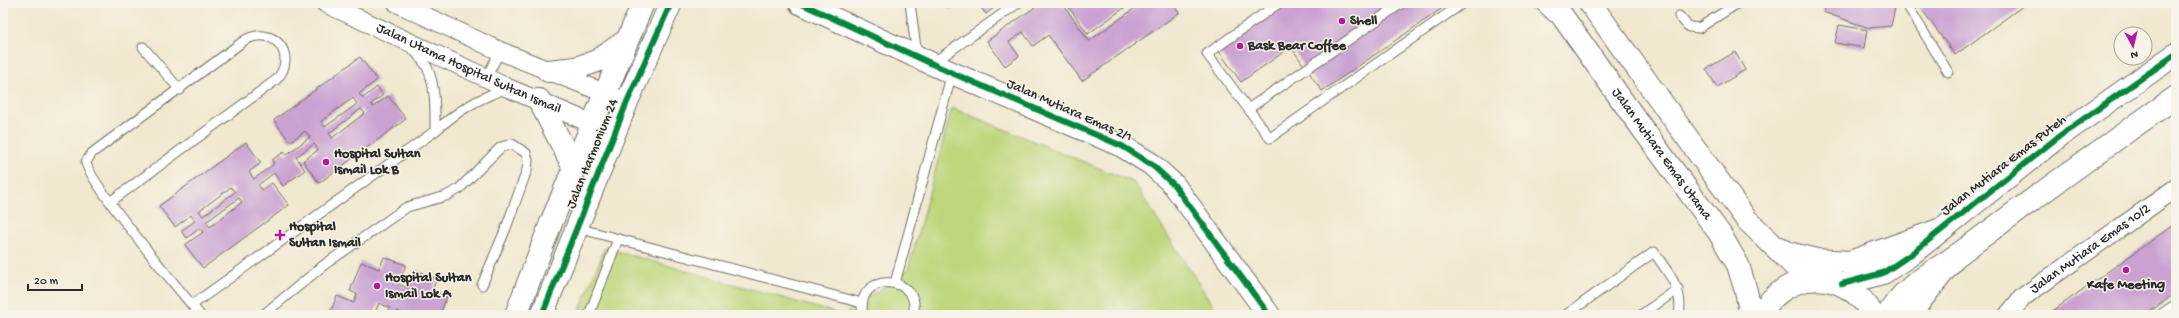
<svg xmlns="http://www.w3.org/2000/svg" width="2179" height="318" font-family="'Gochi Hand',sans-serif">
  <style>
    .green { fill: #bed77b; stroke: #748153 }
    .building { fill: #c9a2d2; fill-rule: evenodd }
    .lines { fill: none; stroke-linecap: round; stroke-linejoin: round }
    .service-casing { stroke: #706d64; stroke-width: 11 }
    .minor-casing { stroke: #706d64; stroke-width: 20 }
    .tertiary-casing { stroke: #706d64; stroke-width: 24 }
    .primary-casing { stroke: #706d64; stroke-width: 24 }
    .service { stroke: #fff; stroke-width: 9 }
    .minor { stroke: #fff; stroke-width: 18 }
    .tertiary { stroke: #fff; stroke-width: 22 }
    .primary { stroke: #fff; stroke-width: 22 }
    .cycleway-casing { stroke: #f7f3e8; stroke-width: 8 }
    .cycleway { stroke: #00873e; stroke-width: 6 }
    .poi-dot { fill: #b5179e; stroke: #f7f3e8; stroke-width: 1.5 }
    .labels { text-anchor: middle; dominant-baseline: central; stroke-width: 3; stroke-linejoin: round; paint-order: stroke }
    .poi-label { font-size: 14px; font-weight: bold; fill: #2b2b2b; stroke: #f7f3e8; text-anchor: start }
    .street-label { font-size: 14px; fill: #2b2b2b; stroke: #f7f3e8 }
  </style>
  <rect width="100%" height="100%" fill="#f7f3e8"/>
  <filter id="ink" filterUnits="userSpaceOnUse"><feTurbulence type="fractalNoise" baseFrequency=".025" numOctaves="2"/><feDisplacementMap in="SourceGraphic" scale="8" xChannelSelector="R" yChannelSelector="G"/><feConvolveMatrix kernelMatrix="1 2 1 2 8 2 1 2 1" color-interpolation-filters="sRGB"/></filter>
  <filter id="wash" filterUnits="userSpaceOnUse"><feTurbulence type="fractalNoise" baseFrequency=".012" numOctaves="4" result="noise"/><feDisplacementMap in="SourceGraphic" scale="16" xChannelSelector="R" yChannelSelector="G"/><feGaussianBlur stdDeviation="0.9" result="paint"/><feColorMatrix in="noise" values="0 0 0 0 0 0 0 0 0 0 0 0 0 0 0 0 0 1.4 0 .05"/><feComposite in="paint" operator="in"/></filter>
  <g filter="url(#wash)">
    <rect width="100%" height="100%" fill="#f0e8cf"/>
    <path class="green" d="M952 108 1133 182 1219 315H578L605 248 843 315 908 270Z"/>
    <g id="blocks">
      <path class="building" d="M943 3H954L948 8Z
        M982 3H992L995 7 986 14 979 5Z
        M1041 3H1062L1089 41 1142 3H1172L1179 13 1082 81 1048 35 1033 46 1023 32 1009 42 1019 56 1005 66 987 41Z
        M1072 3H1131L1088 34 1068 6Z
        M1285 3H1441L1444 7 1322 91 1291 47 1241 82 1218 50Z
        M1825 3H1896L1891 26 1869 28 1823 12Z
        M1917 3H2027L1955 55Z
        M1839 25 1867 30 1864 48 1835 43Z
        M1735 52 1745 70 1717 87 1706 69Z
        M360 57 377 80 359 94 363 98 377 87 383 95 371 104 373 107 388 96 406 119 319 183 303 161 318 150 314 144 296 157 305 170 283 186 274 173 258 185 262 190 272 183 289 205 203 268 185 245 203 232 200 228 187 238 181 231 195 221 191 215 175 227 159 206 246 142 261 163 249 172 254 179 274 164 272 160 284 152 286 155 310 137 305 131 290 142 274 120ZM353 98 357 104 325 127 321 121ZM361 109 365 113 332 138 329 133ZM231 187 235 192 203 216 199 211ZM239 198 242 202 210 227 206 222Z
        M2176 223V293L2145 315H2047Z
        M384 257 406 265 398 284 408 288 415 270 437 279 432 290 447 296 440 315H407L397 311 395 315H387L390 308 379 303 374 315H329L337 296 354 303 357 294 350 291 361 262 379 269Z"/>
    </g>
  </g>
  <g filter="url(#ink)">
    <use href="#blocks" fill-opacity="0" stroke="#706d64" stroke-width="1"/>
    <g class="lines">
      <defs>
        <path id="service" d="M910 3 917 55
          M1279 3 1207 54 1270 138 1463 3
          M1538 3 1553 17
          M1906 3 1948 72
          M1679 16 1689 27 1699 28 1738 3
          M143 47 180 90
          M411 47C416 53 423 60 427 67 436 86 435 111 435 131
          M933 63 1018 3
          M486 78 500 51
          M1248 109 1402 3
          M110 202 276 80C299 56 274 24 245 40L92 153 86 162C87 180 182 293 200 315
          M577 228 862 303
          M895 283 952 73
          M192 305 435 131C458 111 478 98 508 88
          M263 315 324 265 407 207 446 196 459 189 501 147 512 144 526 153 528 160 527 170 506 228 482 285
          M589 315 618 239
          M863 315C854 269 924 275 913 315
          M1566 315 1654 252C1668 273 1684 289 1679 315
          M1641 315 1678 289
          M2160 315 2176 304"/>
        <g id="minor">
          <path id="s1" d="M325 3 508 88 614 133"/>
          <path d="M397 3 500 51 627 102"/>
          <path id="s2" d="M2008 315 2023 297 2176 188"/>
        </g>
        <path id="tertiary" d="M800 3 952 73 1122 146 1151 164 1174 185 1269 315
          M548 71 576 68 597 61 627 40
          M539 100 574 168
          M1842 284 1883 273 1910 255 2058 137 2176 54
          M516 315 551 223 643 3
          M542 315 627 102 671 3
          M1888 315C1903 285 1937 270 1963 251 2033 199 2104 147 2176 97"/>
        <g id="primary">
          <path id="s3" d="M1553 3 1631 113 1720 234 1738 265 1746 291 1751 315"/>
          <path d="M1590 3 1746 219 1809 280"/>
          <path d="M1780 248 1788 253 1816 260 1850 262 1944 228"/>
          <path d="M1760 315C1787 268 1846 267 1873 315"/>
          <path d="M1913 315 1917 305 1956 256"/>
        </g>
      </defs>
      <use href="#service" class="service-casing"/>
      <use href="#minor" class="minor-casing"/>
      <use href="#tertiary" class="tertiary-casing"/>
      <use href="#primary" class="primary-casing"/>
      <use href="#service" class="service"/>
      <use href="#minor" class="minor"/>
      <use href="#tertiary" class="tertiary"/>
      <use href="#primary" class="primary"/>
      <defs>
        <path id="cycleway" d="M800 3 952 73 1122 146 1151 164 1174 185 1269 315
          M1842 284 1883 273 1910 255 2058 137 2176 54
          M542 315 627 102 671 3"/>
      </defs>
      <use href="#cycleway" class="cycleway-casing"/>
      <use href="#cycleway" class="cycleway"/>
    </g>
  </g>
  <g class="poi-dot">
    <circle cx="1342" cy="21" r="4"/>
    <circle cx="1240" cy="46" r="4"/>
    <circle cx="326" cy="162" r="4"/>
    <path d="M278 229h4v4h4v4h-4v4h-4v-4h-4v-4h4z"/>
    <circle cx="2126" cy="270" r="4"/>
    <circle cx="377" cy="286" r="4"/>
  </g>
  <g class="labels">
    <g class="poi-label">
      <text x="1350" y="21">Shell</text>
      <text x="1248" y="46">Bask Bear Coffee</text>
      <text x="334" y="154">Hospital Sultan<tspan x="334" dy="16">Ismail Lok B</tspan></text>
      <text x="289" y="227">Hospital<tspan x="289" dy="16">Sultan Ismail</tspan></text>
      <text x="385" y="278">Hospital Sultan<tspan x="385" dy="16">Ismail Lok A</tspan></text>
      <text x="2126" y="285" text-anchor="middle">Kafe Meeting</text>
    </g>
    <g class="street-label">
      <text stroke="none"><textPath href="#s1" startOffset="158">Jalan Utama Hospital Sultan Ismail</textPath></text>
      <text transform="translate(1069 111) rotate(24)">Jalan Mutiara Emas 2/1</text>
      <text transform="translate(593 154) rotate(-68)">Jalan Harmonium 24</text>
      <text stroke="none"><textPath href="#s3" startOffset="186">Jalan Mutiara Emas Utama</textPath></text>
      <text transform="translate(2004 166) rotate(-38)">Jalan Mutiara Emas Puteh</text>
      <text stroke="none"><textPath href="#s2" startOffset="106">Jalan Mutiara Emas 10/2</textPath></text>
    </g>
  </g>
  <rect width="2179" height="318" fill="none" stroke="#f7f3e8" stroke-width="16"/>
  <g transform="translate(2133 46) rotate(172)"><circle r="19" fill="#f7f3e8" stroke="#a5a39c"/>
  <path d="M0-3L7 15L0 10L-7 15Z" fill="#b5179e"/>
  <text y="-6" font-size="11" font-weight="bold" text-anchor="middle" fill="#2b2b2b">N</text>
  </g>
  <path d="M28 284v6h54v-6" fill="none" stroke="#2b2b2b" stroke-width="2"/>
  <text x="34" y="284" font-size="12" fill="#2b2b2b" stroke="#f7f3e8" stroke-width="3" paint-order="stroke">20 m</text>
</svg>
